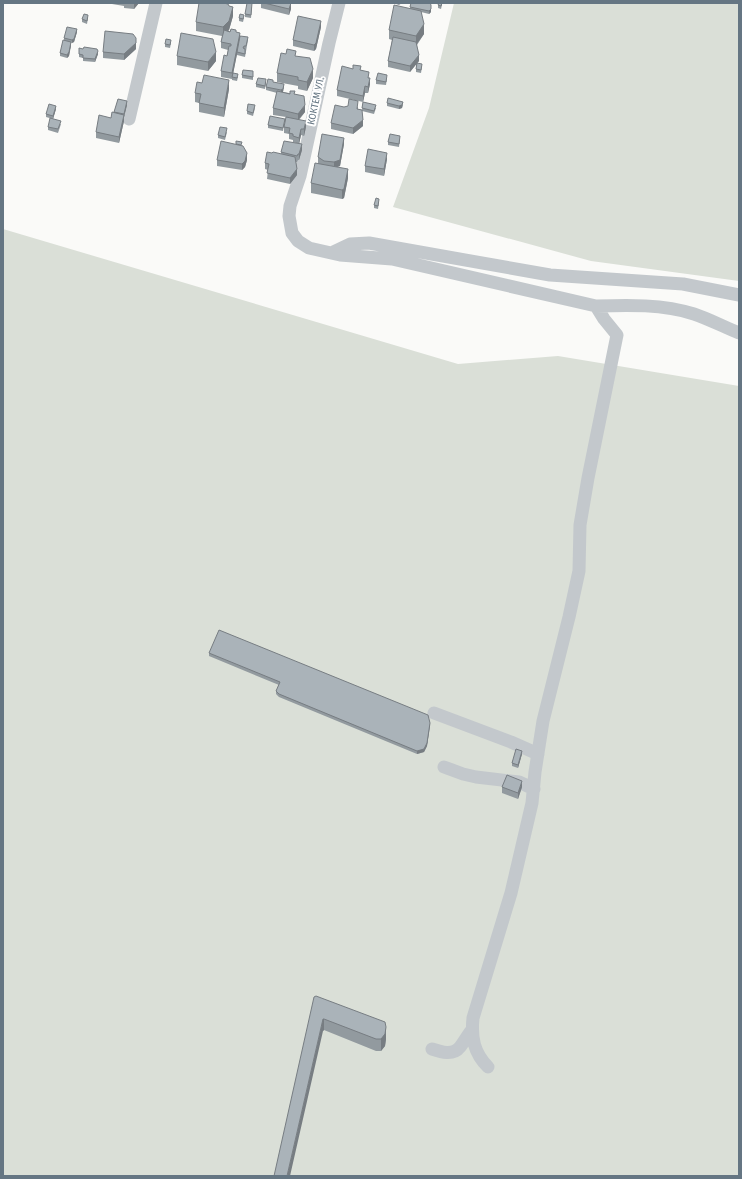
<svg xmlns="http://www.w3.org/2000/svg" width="742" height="1179" font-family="'Fira Sans Condensed',sans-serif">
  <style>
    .green { fill: #dadfd7 }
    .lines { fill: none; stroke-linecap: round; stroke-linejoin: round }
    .street { stroke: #c3c8cc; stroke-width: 13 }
    .wall { fill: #929a9f }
    .shaded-wall { fill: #777d82 }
    .building { fill: #aab3b9; stroke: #777d82 }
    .labels { text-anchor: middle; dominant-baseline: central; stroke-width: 4; stroke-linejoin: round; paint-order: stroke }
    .street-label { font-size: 10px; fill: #657683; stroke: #fff }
  </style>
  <rect width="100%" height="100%" fill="#fafaf8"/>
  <path class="green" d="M454 3H739V281L591 261 393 207 429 108Z
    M3 229 458 364 558 356 739 386V1176H3Z"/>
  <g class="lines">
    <path class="street" d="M339 3 329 43 300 176 290 206 289 216 292 233 298 241 309 248 340 255 392 259 596 306C628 305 663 304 694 314 709 319 724 327 739 333
      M129 119 156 3
      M331 253 350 244 369 243 550 275 683 284 739 295
      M434 713 511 742 538 754
      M444 767 463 774 476 777 519 782 534 789
      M432 1049C441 1052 453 1056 460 1047 464 1042 467 1036 471 1031
      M488 1067C474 1053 471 1038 473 1018L511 893 532 803 535 772 543 721 569 617 579 571 580 525 588 478 617 335 604 319 596 306"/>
  </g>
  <path class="wall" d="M112 3H139L134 9 124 8V6L112 4Z
    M261 3H291V9L289 15 261 8Z
    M393 3H402L399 5Z
    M438 5H442L441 9 438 8Z
    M252 7 251 18 245 17V14Z
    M410 7 431 8V12L429 14 421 12 424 34 417 45 419 61 417 63 422 67 421 73 416 72V64L410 72 388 67V61L392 40 389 39V30L410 9Z
    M233 16 229 30 228 31 236 33 240 37 248 40 245 57 237 55V54L232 79 221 77V71L227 56 228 50 221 48V42L222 36 196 31V22Z
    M88 18 87 24 82 22V19Z
    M239 18H244L243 22 239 21Z
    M321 27 316 49 314 51 293 46V40Z
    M77 32 74 42 71 43 69 56 67 58 60 56V53L64 41V38Z
    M171 43 170 48 165 47V44Z
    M136 44V49L124 60 103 58V52Z
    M79 54H98L95 62 83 61V58L79 57Z
    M177 56 216 61 208 71 177 65Z
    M296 56 313 78 307 91 298 89V86L277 82V73Z
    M361 70 369 78 370 84 368 93H365L363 102 376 108 374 114 362 111 363 126 353 134 331 129V123L344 107H358V109L362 110 363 102 337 96V90Z
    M253 74V80L242 78V75Z
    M232 77H238L237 81 232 80Z
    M387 78 386 85 376 84V80Z
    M266 82 265 89 256 87V84Z
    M273 82 284 87 283 92 295 94 305 112 299 120 306 127 304 136 301 135 299 144 293 142V140L289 139V134L284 133V127L286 117 273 115V108L277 93 266 90V87Z
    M229 89 224 117 199 112V103L195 102V93Z
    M118 99 127 105 124 117V121L119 143 96 138V132L111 118 114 113Z
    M387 103 403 105 402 108 399 109 387 106Z
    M255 108 253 116 247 114V111Z
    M56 109 53 119 46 117V114Z
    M285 119 283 131 268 128V125Z
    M61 124 58 133 48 130V127Z
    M227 132 225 140 218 138V135Z
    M400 139 399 147 388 145V142Z
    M344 144 340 166 337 167 348 178 344 198 342 199 311 193V183L318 163V157Z
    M242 145 247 160 245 167 242 170 217 166V160Z
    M302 150 299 160H298L297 162H296L297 175 290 184 267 179 268 170 265 169V163L272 153 281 154V152Z
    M387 159 384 176 365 172V166Z
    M379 202 378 209 374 208V205Z
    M209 653 430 726 427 746 424 752 417 754 279 697 276 694V691L279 685 209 656Z
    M522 754 518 768 512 766V763Z
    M502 787H522L518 799 502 793Z
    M314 997 386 1039 385 1046 381 1051H376L324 1030 323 1031Z"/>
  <path class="shaded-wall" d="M134 3H139L134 9Z
    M291 3V9L289 15V9Z
    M431 5V12L429 14V11Z
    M233 7V16L229 30 223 36V27Z
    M321 21V27L316 49 314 51V45Z
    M424 24V34L416 45V36Z
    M77 29V32L74 42 72 43V40Z
    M240 33V39L232 79V73Z
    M136 38V49L124 60V54Z
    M71 42V46L69 56 67 58V55Z
    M98 51V54L95 62V59Z
    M216 52V61L208 71V62Z
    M419 55V61L410 72V66Z
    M313 69V78L307 91V82Z
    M370 78V84L368 93V87Z
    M229 80V89L224 117V108Z
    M284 84 283 92 281 93V90Z
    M365 86V93L363 102V96Z
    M127 101V105L124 117V114Z
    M403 102 402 108 399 109V106Z
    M305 105V112L298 120V114Z
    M56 106V109L53 119V116Z
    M124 115V121L119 143V137Z
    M363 120V126L353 134V128Z
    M306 121V127L304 136V129Z
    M301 129V135L299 144V138Z
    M344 138V144L340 166 334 168V162Z
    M302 144V150L299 160V154Z
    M247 153V160L245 167 242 170V164Z
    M387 153V159L384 176V169Z
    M297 169V175L290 184V178Z
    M348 169V178L344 198 342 199V190Z
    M430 723 427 746 424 752 417 754V751Z
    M522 751V754L518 768V765Z
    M522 781V787L518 799V793Z
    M323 1019H324V1030L323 1031 290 1176H287Z
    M386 1027V1039L385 1046 381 1051V1039Z"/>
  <path class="building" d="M199 3H223L228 4 229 6 233 7 229 21 223 27 196 22Z
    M247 3H252L251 15 245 14Z
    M264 3H291L289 9Z
    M411 3H430L431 5V9L429 11 410 7Z
    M439 3H442L441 6 438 5Z
    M394 5 421 11 424 24 416 36 389 30Z
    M84 14 88 15 87 21 82 19Z
    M240 14 244 15 243 19 239 18Z
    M298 16 321 21 316 43 314 45 293 40Z
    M67 27 77 29 74 39 72 40 64 38Z
    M231 29 236 30V32L240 33 232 73 221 71 224 55 227 56 229 46H231V44L221 42 224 30 230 32Z
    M105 31 133 34 136 38V43L124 54 103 52Z
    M181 33 213 39 216 52 208 62 177 56Z
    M240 36 248 37 246 46H244L243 48 245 49V54L237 52Z
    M393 37 416 42 419 55 410 66 388 61Z
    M166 39 171 40 170 45 165 44Z
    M63 40 71 42 69 52 67 55 60 53Z
    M84 47 97 49 98 51 95 59 83 58V55L79 54V48L83 49Z
    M287 49 296 51 295 56 310 58 313 69 307 82 298 80V77L277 73 281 53 286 54Z
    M417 63 422 64 421 70 416 69Z
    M353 65 361 66 360 70 369 72 368 78H370L368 87 365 86 363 96 337 90 342 66 353 69Z
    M243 70 253 71V77L242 75Z
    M233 73 238 74 237 78 232 77Z
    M378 73 387 75 386 82 376 80Z
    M204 75 229 80 224 108 199 103 201 94 195 93 197 82 202 83Z
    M258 78 266 79 265 86 256 84Z
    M268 79 273 80V82L284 84 283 89 281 90 266 87Z
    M277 91 290 94V91H295L294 94 304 96 305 105 298 114 273 108Z
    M388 98 403 102 402 105 399 106 387 103Z
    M118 99 127 101 124 114 114 112Z
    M349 99 358 101 357 109 362 110 363 120 353 128 331 123 335 105 344 107 348 106Z
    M363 102 376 105 374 111 362 108Z
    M49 104 56 106 53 116 46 114Z
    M248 104 255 105 253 113 247 111Z
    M112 112 124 115 119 137 96 132 99 115 111 118Z
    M270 116 285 119 283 128 268 125Z
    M286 117 306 121 304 129H301L299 138 293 136V134L289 133 290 128 284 127Z
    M50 118 61 121 58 129 48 127Z
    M220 127 227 128 225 137 218 135Z
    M322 134 344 138 340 160 334 162 324 161 318 157Z
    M390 134 400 136 399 144 388 142Z
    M221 141 243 146 247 153 245 161 242 164 217 160Z
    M236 141 242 142 241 145 236 144Z
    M284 141 302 144 299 154H298L297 156 281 152Z
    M368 149 387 153 384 169 365 166Z
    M267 152 272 153 273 152 295 157 297 169 290 178 267 173 269 164 265 163Z
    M315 163 348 169 344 189 342 190 311 183Z
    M376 198 379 199 378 206 374 205Z
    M219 630 428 715 430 723 427 743 424 749 417 751 279 694 276 691 280 682 209 653Z
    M516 749 522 751 518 765 512 763Z
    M507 775 522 781 518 793 502 787Z
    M316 996 385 1022 386 1027 385 1034 381 1039H376L324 1019H323L287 1176H274L314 997Z"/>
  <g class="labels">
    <g class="street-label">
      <text transform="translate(316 101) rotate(-78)">КОКТЕМ УЛ.</text>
    </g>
  </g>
  <rect width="742" height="1179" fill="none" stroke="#657683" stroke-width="8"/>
</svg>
